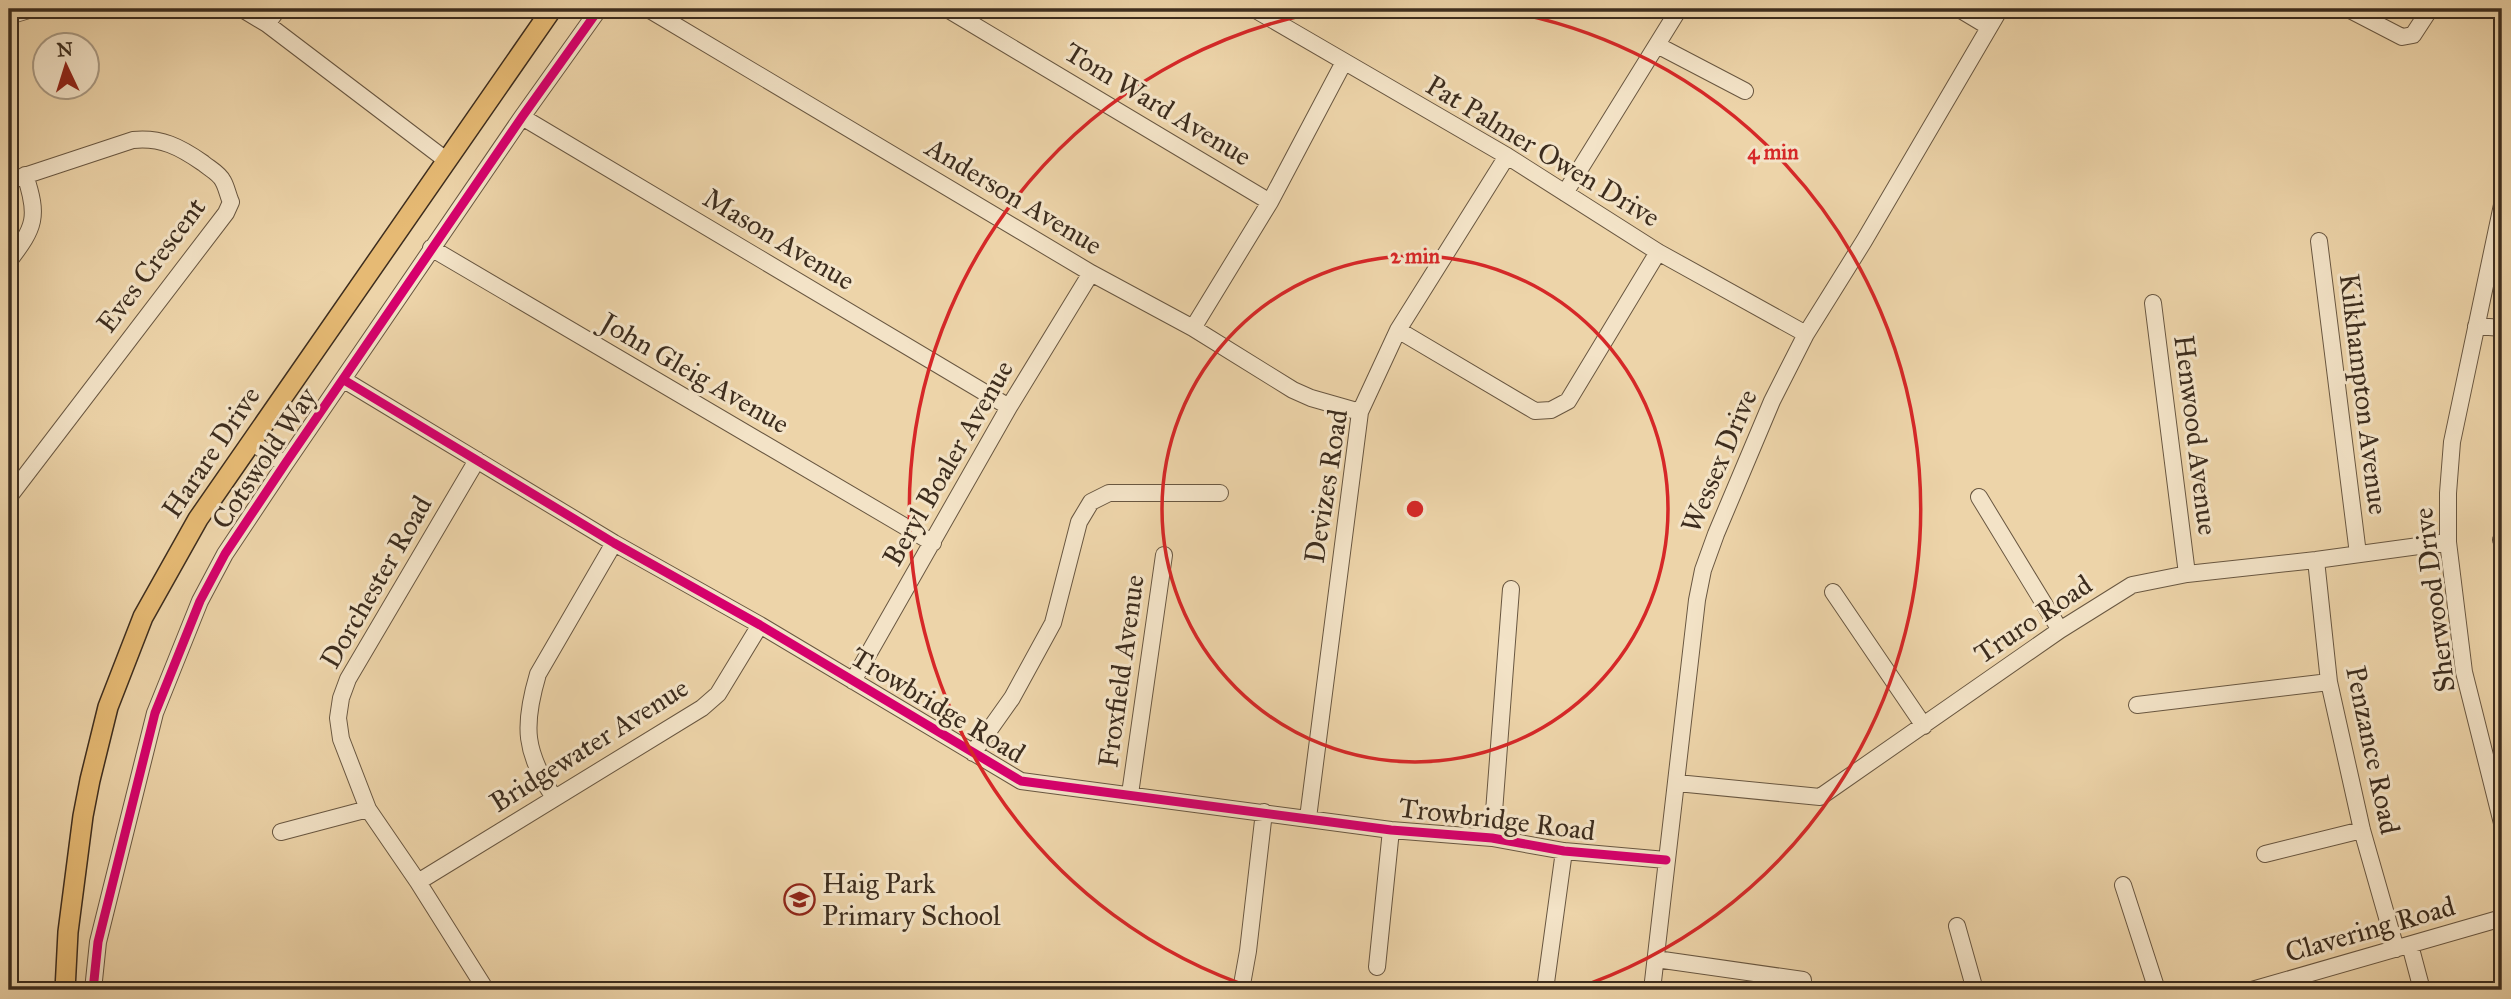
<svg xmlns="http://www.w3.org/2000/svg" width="2511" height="999" font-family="'IM FELL Great Primer',serif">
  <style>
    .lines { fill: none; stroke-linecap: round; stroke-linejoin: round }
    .minor-casing { stroke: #695741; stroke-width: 18 }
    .major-casing { stroke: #3d2d1e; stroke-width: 22 }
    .minor { stroke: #f3e3c7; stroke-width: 16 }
    .major { stroke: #e6ba74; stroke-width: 19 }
    .cycleway-casing { stroke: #f3e3c7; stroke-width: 13 }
    .cycleway { stroke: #d6006c; stroke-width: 9 }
    .ring { fill: none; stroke: #d62828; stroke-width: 3.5 }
    .labels { text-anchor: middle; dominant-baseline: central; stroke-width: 6; stroke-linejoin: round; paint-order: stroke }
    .street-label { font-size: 28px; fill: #3d2d1e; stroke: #f3e3c7 }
    .poi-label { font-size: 28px; fill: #3d2d1e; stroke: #f3e3c7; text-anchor: start }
    .centre { fill: #d62828; stroke: #f3e3c7; stroke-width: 3.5 }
    .ring-label { font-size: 21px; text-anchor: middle; font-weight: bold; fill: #d62828; stroke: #f3e3c7; stroke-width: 6; stroke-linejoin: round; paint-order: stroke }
  </style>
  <rect width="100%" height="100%" fill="#edd4a9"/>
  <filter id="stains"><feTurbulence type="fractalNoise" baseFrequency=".00286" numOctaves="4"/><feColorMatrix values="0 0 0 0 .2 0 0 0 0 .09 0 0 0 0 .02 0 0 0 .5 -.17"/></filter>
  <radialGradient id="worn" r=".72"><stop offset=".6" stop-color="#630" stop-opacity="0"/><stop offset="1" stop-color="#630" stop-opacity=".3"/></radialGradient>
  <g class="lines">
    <defs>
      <path id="minor" d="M242 9 267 24 446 160
        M648 9 1091 273 1193 328 1293 390 1311 398 1360 412
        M947 9 1270 202
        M1254 9 1507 156 1658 252 1806 334
        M1959 9 1989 27
        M2348 9 2402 37 2413 35 2430 9
        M9 16 32 9
        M267 24 278 9
        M1657 45 1745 91
        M522 117 1009 407
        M9 181 133 140C161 137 180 147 203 163 210 169 219 173 223 181 227 188 228 196 231 202L226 213 9 497
        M1565 193 1679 9
        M2502 205 2452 442 2448 493V542L2464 672 2502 823
        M2319 241 2358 554
        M431 248 933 543
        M9 261C35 227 39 217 25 175
        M2153 303 2187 574
        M2476 326 2502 328
        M1193 328 1270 202 1344 62
        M1398 330 1535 411 1551 410 1568 401 1658 252
        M344 380 614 543 760 625 1021 781 1391 830 1492 838 1564 851 1666 860
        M251 442 285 464
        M477 460 348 679 341 698 338 718 341 739 368 809 418 882 486 990
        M1979 497 2060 630
        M2501 540H2502
        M2316 560 2329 682 2362 830 2396 949
        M1833 592 1924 726
        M853 681 1009 407 1091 273
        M2137 705 2329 682
        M973 753 1012 698 1053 623 1079 522 1091 502 1109 493H1220
        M1677 783 1820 797 2060 630 2132 585 2187 574 2316 560 2448 542
        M1130 794 1164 555
        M554 798C525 751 522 728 538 674L614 543
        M1308 818 1360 412 1398 330 1507 156
        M281 832 368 809
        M1492 838 1511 589
        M2265 854 2362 830
        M418 882 702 708 718 694 760 625
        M2123 885 2157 990
        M1957 926 1975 990
        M2410 945 2422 990
        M1656 959 1803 980
        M1377 967 1391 830
        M93 990 98 942 155 713 200 601 225 554 285 464 522 117 599 9
        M1241 990 1248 951 1264 812
        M1545 990 1564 851
        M1652 990 1697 600 1703 570 1716 534 1772 401 1806 334 1864 241 2000 9
        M2252 990 2502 918"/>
      <path id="major" d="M65 990 68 932 83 816 90 780 108 707 143 617 198 519 552 9"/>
    </defs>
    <use href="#minor" class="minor-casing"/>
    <use href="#major" class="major-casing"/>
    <use href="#minor" class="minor"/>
    <use href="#major" class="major"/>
    <defs>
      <path id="cycleway" d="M344 380 614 543 760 625 1021 781 1391 830 1492 838 1564 851 1666 860
        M93 990 98 942 155 713 200 601 225 554 285 464 522 117 599 9"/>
    </defs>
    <use href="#cycleway" class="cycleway-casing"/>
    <use href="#cycleway" class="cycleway"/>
  </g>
  <g class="ring">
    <circle cx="1415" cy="509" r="253"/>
    <path d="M1259 990A506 506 0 0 1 1336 9M1494 9A506 506 0 0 1 1571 990"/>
  </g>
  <defs>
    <symbol id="school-ring" viewBox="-11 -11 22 22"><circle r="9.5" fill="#f3e3c7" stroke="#8f2418" stroke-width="1.5"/><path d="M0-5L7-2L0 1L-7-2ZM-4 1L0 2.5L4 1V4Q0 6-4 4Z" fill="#8f2418"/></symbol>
  </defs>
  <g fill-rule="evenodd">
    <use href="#school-ring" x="782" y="882" width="35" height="35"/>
  </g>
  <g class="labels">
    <g class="street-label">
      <text transform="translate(1158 104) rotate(31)">Tom Ward Avenue</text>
      <text transform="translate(1543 151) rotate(31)">Pat Palmer Owen Drive</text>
      <text transform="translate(1014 196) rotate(31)">Anderson Avenue</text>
      <text transform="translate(779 239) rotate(31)">Mason Avenue</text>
      <text transform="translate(151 265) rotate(-53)">Eves Crescent</text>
      <text transform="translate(695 373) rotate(30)">John Gleig Avenue</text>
      <text transform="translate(2364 394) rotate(83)">Kilkhampton Avenue</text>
      <text transform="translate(2196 435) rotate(83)">Henwood Avenue</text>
      <text transform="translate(211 452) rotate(-56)">Harare Drive</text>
      <text transform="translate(264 458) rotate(-56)">Cotswold Way</text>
      <text transform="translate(1719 461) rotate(-67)">Wessex Drive</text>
      <text transform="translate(948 463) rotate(-60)">Beryl Boaler Avenue</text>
      <text transform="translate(1326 486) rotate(-81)">Devizes Road</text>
      <text transform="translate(376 582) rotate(-60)">Dorchester Road</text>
      <text transform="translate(2434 600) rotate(-97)">Sherwood Drive</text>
      <text transform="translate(2033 619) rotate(-34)">Truro Road</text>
      <text transform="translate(1121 671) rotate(-82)">Froxfield Avenue</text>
      <text transform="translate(938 705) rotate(31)">Trowbridge Road</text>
      <text transform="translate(589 745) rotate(-32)">Bridgewater Avenue</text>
      <text transform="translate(2373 750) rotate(78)">Penzance Road</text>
      <text transform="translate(1497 819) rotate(7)">Trowbridge Road</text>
      <text transform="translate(2370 929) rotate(-16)">Clavering Road</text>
    </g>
    <g class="poi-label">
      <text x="822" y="883">Haig Park<tspan x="822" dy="32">Primary School</tspan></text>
    </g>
  </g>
  <circle cx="1415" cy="509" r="10" class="centre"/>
  <g class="ring-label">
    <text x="1773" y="159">4 min</text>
    <text x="1415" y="263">2 min</text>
  </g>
  <rect width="2511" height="999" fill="none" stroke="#edd4a9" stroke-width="35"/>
  <rect x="10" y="10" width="2490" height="978" fill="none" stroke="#3d2d1e" stroke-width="3.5"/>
  <rect x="18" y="18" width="2476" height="964" fill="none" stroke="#3d2d1e" stroke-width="2"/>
  <g transform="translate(66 66) rotate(356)"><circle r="33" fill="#f3e3c7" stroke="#aa9a83" stroke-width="2"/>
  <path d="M0-5L12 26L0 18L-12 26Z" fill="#8f2418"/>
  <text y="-10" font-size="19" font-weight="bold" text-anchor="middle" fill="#3d2d1e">N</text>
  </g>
  <rect width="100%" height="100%" filter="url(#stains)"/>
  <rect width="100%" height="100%" fill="url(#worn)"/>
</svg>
